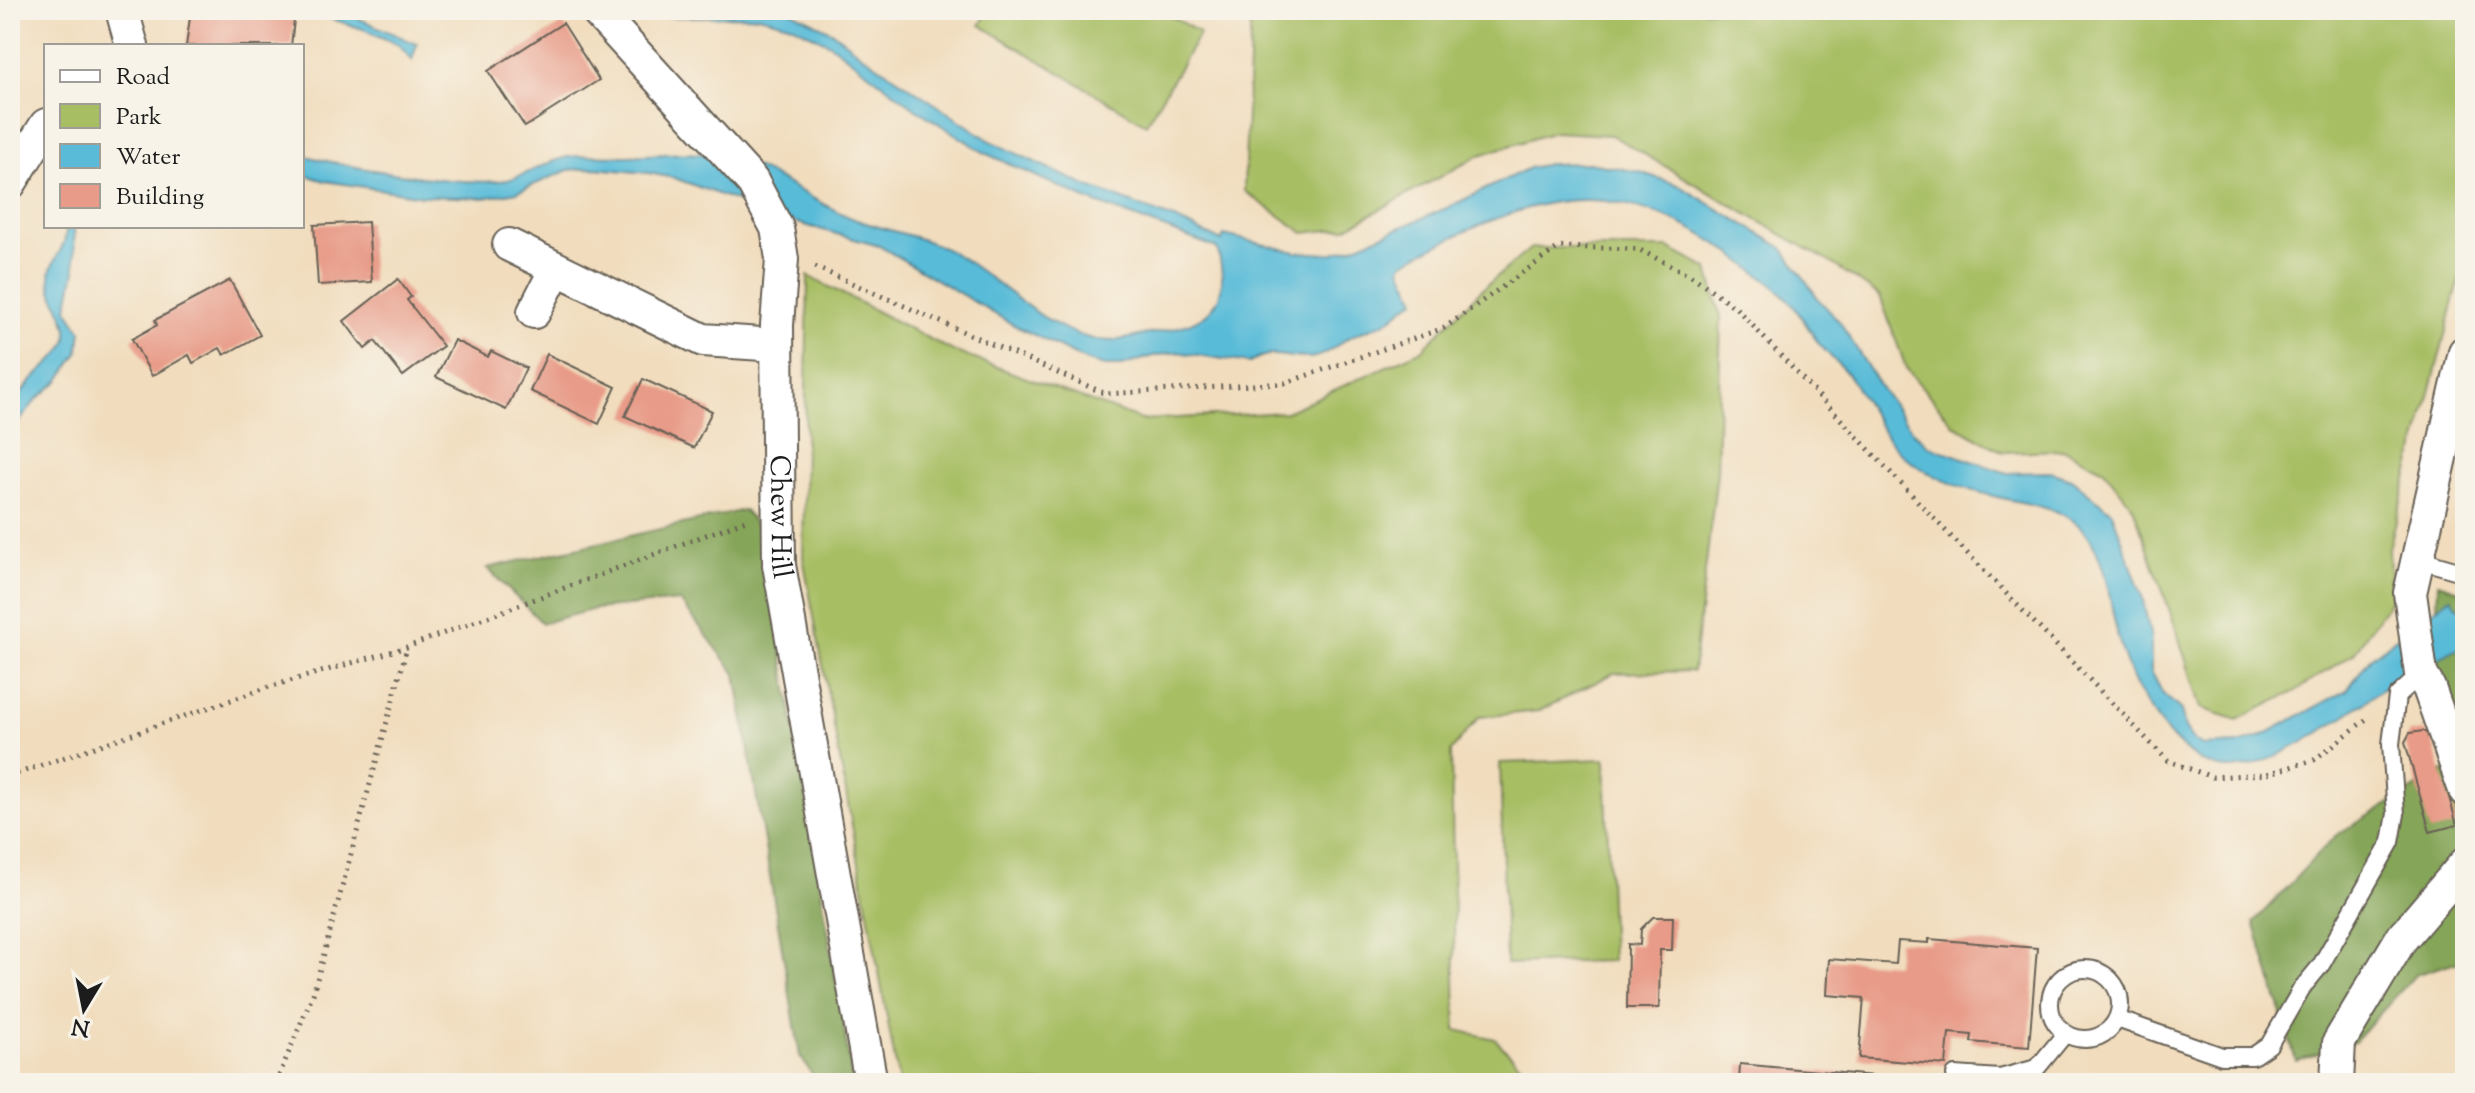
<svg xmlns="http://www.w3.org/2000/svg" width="2475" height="1093" font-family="'Sorts Mill Goudy',serif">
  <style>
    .green { fill: #a7be63; stroke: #626d40; stroke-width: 2 }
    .forest { fill: #85a559; stroke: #50603a; stroke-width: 2 }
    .water { fill: #59bbd8; stroke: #3a6c7a; stroke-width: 2 }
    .building { fill: #e89b88 }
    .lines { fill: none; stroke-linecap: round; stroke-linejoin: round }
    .lane-casing { stroke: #676055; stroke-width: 20 }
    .street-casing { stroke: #676055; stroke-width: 36 }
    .path { stroke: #676055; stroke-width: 5; stroke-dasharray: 2 6; stroke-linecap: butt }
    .lane { stroke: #fff; stroke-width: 16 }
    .street { stroke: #fff; stroke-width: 32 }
    .labels { text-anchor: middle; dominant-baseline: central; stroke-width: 7; stroke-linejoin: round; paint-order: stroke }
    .street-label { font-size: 28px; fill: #1c1c1c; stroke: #f7f3e8 }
  </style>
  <rect width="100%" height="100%" fill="#f7f3e8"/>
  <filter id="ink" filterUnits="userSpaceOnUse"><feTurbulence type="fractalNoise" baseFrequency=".0125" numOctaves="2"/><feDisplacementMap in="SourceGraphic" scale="16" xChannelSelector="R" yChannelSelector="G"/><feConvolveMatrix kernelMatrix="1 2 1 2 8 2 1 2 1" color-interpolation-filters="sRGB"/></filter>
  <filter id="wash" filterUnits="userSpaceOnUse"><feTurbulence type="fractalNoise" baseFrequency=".006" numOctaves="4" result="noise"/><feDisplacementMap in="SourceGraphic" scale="32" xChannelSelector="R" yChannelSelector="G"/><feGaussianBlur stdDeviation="1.8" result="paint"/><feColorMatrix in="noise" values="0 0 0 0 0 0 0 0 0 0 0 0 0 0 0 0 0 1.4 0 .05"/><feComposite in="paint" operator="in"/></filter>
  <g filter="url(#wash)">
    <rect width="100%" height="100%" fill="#f1ddbe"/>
    <path class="green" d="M989 10H1160L1200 33 1146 124 980 25Z
      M1251 10H2465V259L2389 548 2391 599 2354 653 2294 692 2237 720 2201 708 2175 626 2133 507 2104 470 2064 450 2003 452 1954 425 1906 368 1880 296 1833 264 1611 135 1554 132 1480 155 1346 228 1304 233 1244 191Z
      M1531 248H1668L1708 269 1721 317 1717 473 1693 671 1614 673 1539 711 1479 717 1451 751 1456 1030 1495 1039 1538 1083H899L803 557 808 276 953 351 1141 420 1286 412 1422 350 1480 291Z
      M1605 759 1612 961 1506 964 1500 763Z"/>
    <path class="forest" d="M744 510 762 532 853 1083H818L800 1056 736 674 680 601 595 609 542 623 487 568Z
      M2438 583 2465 592V959L2415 975 2354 1042 2296 1061 2254 922 2335 836 2449 768 2434 677Z"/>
    <path class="water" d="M304 10H339L417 44 412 60 399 45 366 30Z
      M649 10H789L831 31 865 57 992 142 1084 185 1179 221 1222 241 1224 235 1296 252 1330 254 1351 248 1449 207 1529 168 1548 164 1589 163 1640 172 1678 185 1783 248 1820 301 1840 322 1882 390 1912 430 1928 446 2007 473 2050 472 2071 479 2112 512 2142 596 2151 638V671L2163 694 2181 710 2185 728 2193 740 2203 746 2239 744 2258 738 2347 690 2370 658 2451 597 2457 606 2465 611V650L2456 649C2433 662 2406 673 2384 688 2350 713 2262 778 2220 768 2199 764 2183 749 2169 734 2145 706 2127 673 2118 637 2110 604 2107 560 2085 532 2066 507 2026 504 1997 497 1967 490 1933 479 1909 460 1879 437 1868 400 1845 371 1836 361 1825 352 1817 341 1807 326 1798 310 1785 296 1776 286 1763 278 1753 270 1697 225 1630 191 1556 202 1506 210 1448 238 1403 263L1401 268 1416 300C1405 305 1397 314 1387 321 1376 328 1363 330 1352 336 1339 342 1329 354 1315 357 1292 362 1269 346 1250 363L1177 352 1153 356 1122 366H1105L1087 361 1012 324 879 246 794 222 674 178 648 173 595 168 568 170 517 192 484 198 423 196 325 181 302 174V155C348 167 392 174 439 179 458 181 480 183 499 181 523 179 544 161 568 157 587 154 609 156 628 156 654 155 681 152 707 154 764 160 804 199 854 219 889 232 925 236 957 255 1001 282 1039 324 1089 338 1107 344 1126 339 1143 335 1199 325 1236 314 1217 248L1088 200 985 153 919 111 830 44 792 25 759 16 656 17Z
      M66 226H74L75 271 67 309 81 331 78 353 60 380 37 399 10 433C10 401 24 387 47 366 54 359 62 352 66 342 73 320 49 299 50 277 50 258 68 250 66 226Z"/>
    <g id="blocks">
      <path class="building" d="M191 10H281L280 18 294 20 291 46H186Z
        M563 23 599 80 525 127 488 71Z
        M368 222 372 282 318 285 314 225Z
        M398 279 411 297 407 300 443 346 403 376 375 341 365 349 344 321Z
        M230 280 260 335 224 355 220 348 193 363 189 355 152 376 132 339 157 325 155 320Z
        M454 340 488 357 491 351 526 368 506 410 436 377Z
        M547 354 616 387 599 424 530 391Z
        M643 379 712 411 694 448 625 416Z
        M2423 731 2432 737 2457 825 2430 832 2405 742 2410 733Z
        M1653 917H1673L1672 950H1660L1659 1008H1627L1628 944 1640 945 1641 929Z
        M1929 939 2037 948 2029 1047 1971 1042 1972 1035 1949 1033 1946 1065 1859 1058 1864 998 1827 995 1829 959 1896 964 1898 941 1929 943Z
        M1740 1064 1930 1081V1083H1739Z"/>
    </g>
  </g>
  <g filter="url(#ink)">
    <use href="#blocks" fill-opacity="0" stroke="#676055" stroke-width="2"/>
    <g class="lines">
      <defs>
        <path id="lane" d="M2417 559 2465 573
          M2050 1004a35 35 0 1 1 70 0a35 35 0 1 1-70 0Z
          M2117 1019 2222 1056H2253L2269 1045 2302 988 2321 965 2391 842 2396 814 2391 744 2397 696 2421 674
          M1955 1075 2000 1078 2037 1068 2065 1034"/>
        <g id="street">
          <path d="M122 10 132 46"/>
          <path id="s1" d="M596 10 752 181 777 228 782 259 777 325 779 565 871 1083"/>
          <path d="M10 183 46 125"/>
          <path d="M509 245 703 340 777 345"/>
          <path d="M534 312 556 269"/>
          <path d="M2465 352 2410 593 2421 674 2429 688 2465 790"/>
          <path d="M2337 1083 2339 1042 2401 939 2465 864"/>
        </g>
      </defs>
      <use href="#lane" class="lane-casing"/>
      <use href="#street" class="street-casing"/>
      <path class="path" d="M815 267 1106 394 1285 383 1444 328 1559 247 1638 249 1695 278 1736 308 1941 526 2168 761 2212 777 2267 774 2314 760 2369 717
        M10 776 269 687 407 647 746 520
        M276 1083 313 994 407 648"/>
      <use href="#lane" class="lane"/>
      <use href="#street" class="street"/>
    </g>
  </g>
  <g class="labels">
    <g class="street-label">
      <text stroke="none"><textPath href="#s1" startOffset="574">Chew Hill</textPath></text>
    </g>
  </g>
  <rect width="2475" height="1093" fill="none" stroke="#f7f3e8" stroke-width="40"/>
  <rect x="44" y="44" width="260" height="184" fill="#f7f3e8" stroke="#9f9d96" stroke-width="2"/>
  <rect x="60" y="70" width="40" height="12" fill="#ffffff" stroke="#9f9d96" stroke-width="2"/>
  <text x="116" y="84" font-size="24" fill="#1c1c1c">Road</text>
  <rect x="60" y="104" width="40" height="24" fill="#a7be63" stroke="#9f9d96" stroke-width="2"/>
  <text x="116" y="124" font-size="24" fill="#1c1c1c">Park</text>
  <rect x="60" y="144" width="40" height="24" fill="#59bbd8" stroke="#9f9d96" stroke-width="2"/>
  <text x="116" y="164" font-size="24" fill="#1c1c1c">Water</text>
  <rect x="60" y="184" width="40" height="24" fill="#e89b88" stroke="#9f9d96" stroke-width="2"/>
  <text x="116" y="204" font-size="24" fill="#1c1c1c">Building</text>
  <g transform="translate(84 1009) rotate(190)" stroke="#f7f3e8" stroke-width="6" paint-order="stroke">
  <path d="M0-6L14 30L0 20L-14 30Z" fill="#1c1c1c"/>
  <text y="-12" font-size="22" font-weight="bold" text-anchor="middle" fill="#1c1c1c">N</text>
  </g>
</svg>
